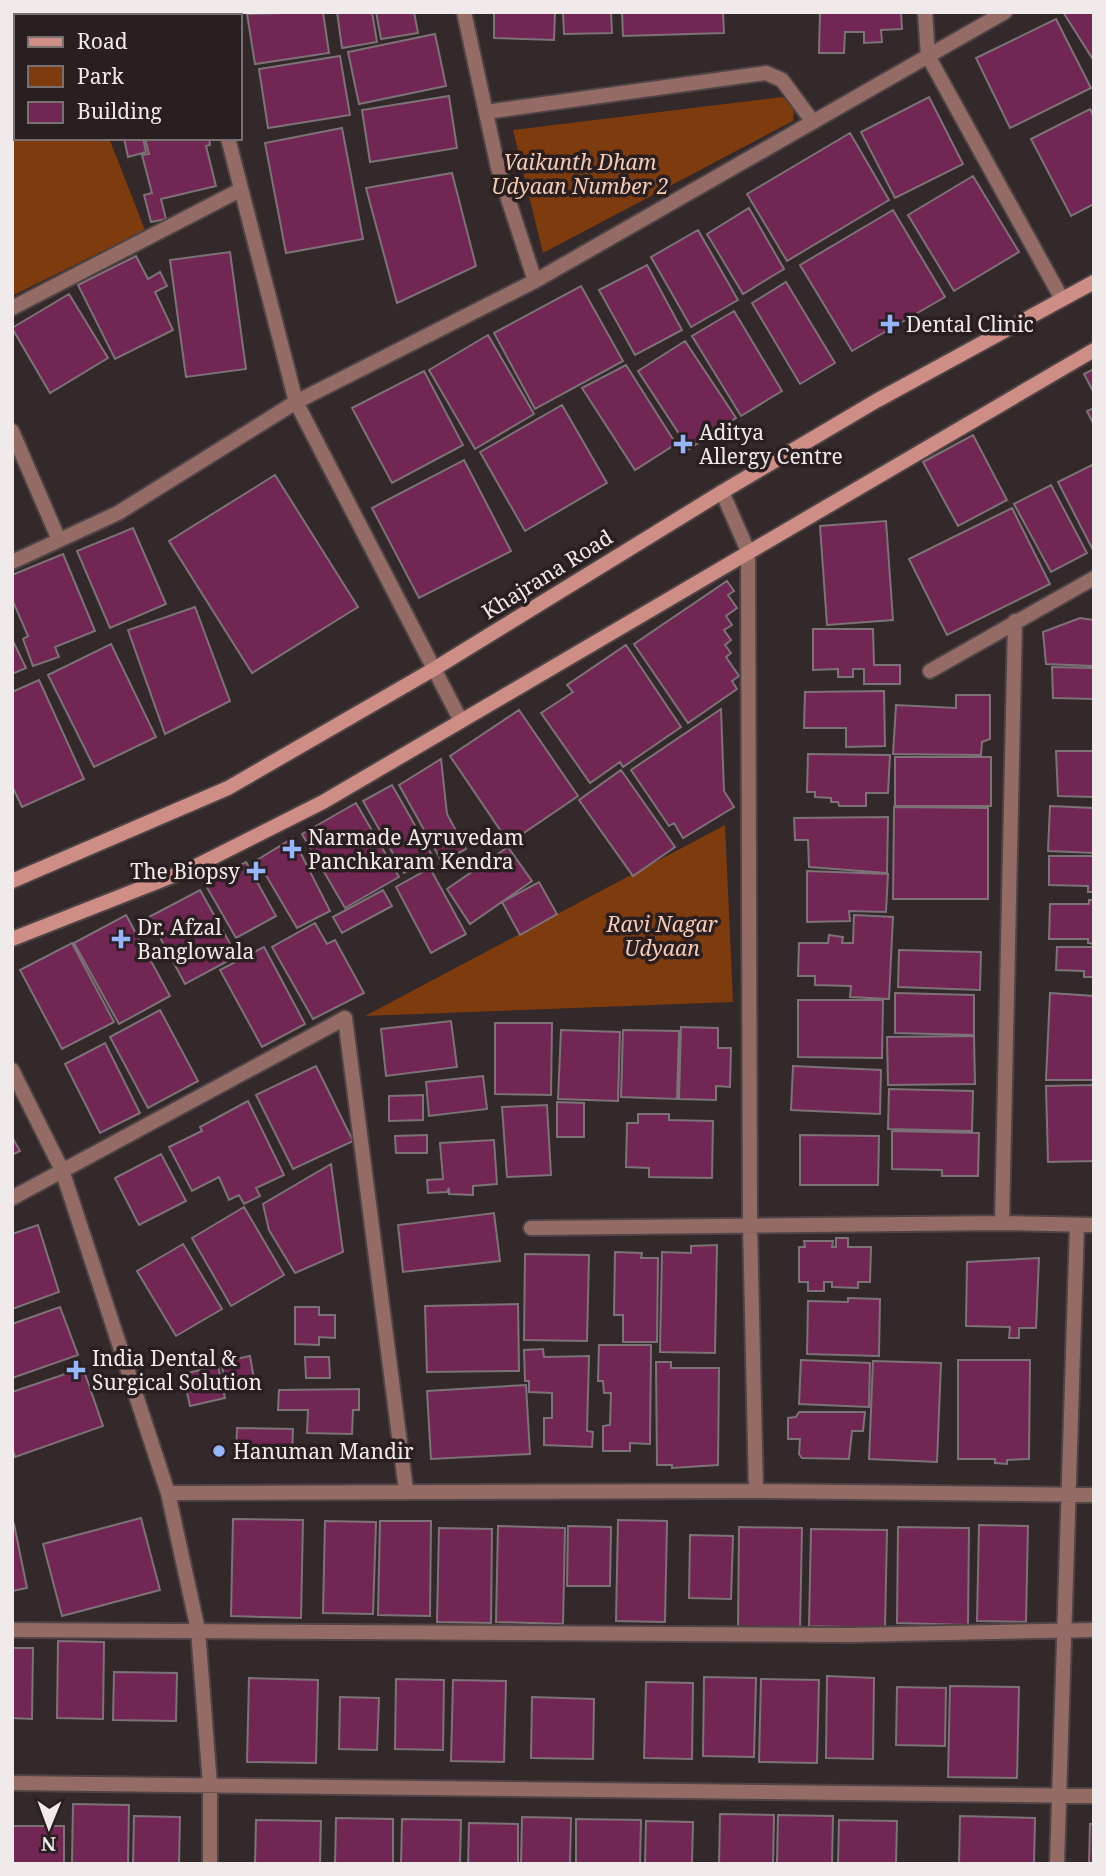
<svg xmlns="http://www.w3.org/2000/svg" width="1106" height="1876" font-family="'Noto Serif',serif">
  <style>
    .green { fill: #7e3b0e }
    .building { fill: #722654; stroke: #7d7277; stroke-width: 2 }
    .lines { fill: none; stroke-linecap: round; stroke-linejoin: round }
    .street-casing { stroke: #4e4345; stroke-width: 18 }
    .secondary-casing { stroke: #4e4345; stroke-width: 18 }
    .street { stroke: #946b65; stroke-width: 14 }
    .secondary { stroke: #ce8e85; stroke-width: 14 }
    .poi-dot { fill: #95b6fd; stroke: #291f20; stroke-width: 2.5 }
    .labels { text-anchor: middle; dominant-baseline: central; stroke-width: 7; stroke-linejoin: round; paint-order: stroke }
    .park-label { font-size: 21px; font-style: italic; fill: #f7cbb4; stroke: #291f20 }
    .poi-label { font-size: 21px; fill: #f1eaeb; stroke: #291f20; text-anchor: start }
    .street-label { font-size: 21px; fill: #f1eaeb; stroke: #291f20 }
  </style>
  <rect width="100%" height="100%" fill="#33282a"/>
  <path class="green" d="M16 67V138H109L145 230 12 296V70Z
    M782 97 794 107 793 121 543 253 513 130Z
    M725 825 733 1002 365 1016Z"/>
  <path class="building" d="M93 12H181L182 16H93Z
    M323 12 329 53 255 64 247 14Z
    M337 12H372L377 42 342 48Z
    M376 12H414L418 33 381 39Z
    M494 12H555L554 40 494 38Z
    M563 12H611L612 33 564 34Z
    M622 12H723L724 33 623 36Z
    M820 12H901L902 29 881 30 882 42 864 43V32H845L844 53H819Z
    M1063 12H1094V61Z
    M1056 19 1091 88 1010 128 976 58Z
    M435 34 446 86 359 104 348 52Z
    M340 56 350 115 268 128 259 69Z
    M449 96 457 148 370 162 362 110Z
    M929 97 963 164 895 198 861 132Z
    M1090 109 1094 117V204L1071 216 1031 139Z
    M342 128 363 239 286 253 265 143Z
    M850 133 889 200 787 261 747 194Z
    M124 138H143L146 152 128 157Z
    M145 138H209L210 145 206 146 216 186 161 199 166 219 151 222 144 195 152 193 142 155 149 154Z
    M452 173 476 266 397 303 366 188Z
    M973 176 1019 252 954 291 908 215Z
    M749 208 784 269 743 294 707 234Z
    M893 210 945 297 852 351 800 265Z
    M698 230 738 300 691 327 651 257Z
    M230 252 246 369 186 377 170 260Z
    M136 256 148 279 160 272 167 286 155 292 173 330 115 359 78 285Z
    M647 265 682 330 635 355 599 290Z
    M786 282 835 363 800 384 752 303Z
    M581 286 623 361 535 409 494 333Z
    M69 294 108 358 50 393 12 328Z
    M734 311 782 391 741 416 692 336Z
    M488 335 534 414 475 449 429 370Z
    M685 341 736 418 689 449 638 371Z
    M626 365 676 444 635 470 582 388Z
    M1094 369V393L1084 374Z
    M424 371 463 445 392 483 352 408Z
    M562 405 607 483 525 531 480 452Z
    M1094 408V425L1087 411Z
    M973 435 1007 500 958 526 923 462Z
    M464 460 511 551 419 598 372 508Z
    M1094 464V552L1058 482Z
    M275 475 358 607 252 673 169 541Z
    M1051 485 1087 553 1051 572 1014 504Z
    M1012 508 1050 584 947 635 909 559Z
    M886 521 893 620 827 625 820 526Z
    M133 528 166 604 110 628 77 551Z
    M63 554 95 631 55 647 59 657 33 666 23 639 28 636 12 599V575Z
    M727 581 734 591 728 595 737 608 726 616 732 625 724 630 731 640 725 645 731 653 726 657 739 676 732 681 737 689 688 723 634 644Z
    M195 607 230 701 165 734 128 630Z
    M1080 618 1094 620V666L1046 664 1043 632Z
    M813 629H873L874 665H900V684H864V669H853V677H838V669L813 670Z
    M12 639 26 668 12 674Z
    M111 644 156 737 94 767 48 675Z
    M626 645 681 727 623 767 620 762 590 783 541 713 573 692 567 685Z
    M1052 667 1094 668V699L1053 698Z
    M39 680 84 779 22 807 12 786V692Z
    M884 691 885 746 846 747V728H804L805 692Z
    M956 695H990V739L982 742 981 755 893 754 896 705 956 708Z
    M721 709 724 791 734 807 683 838 674 823 669 826 631 770Z
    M519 710 578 796 509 843 450 756Z
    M1056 751H1094V797L1058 796Z
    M808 754 890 755 888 793H866V806H839L838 802H831V798L815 797V792H807Z
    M895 757H991V806H895Z
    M441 759 447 814 466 849 442 862 399 785Z
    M621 770 675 847 633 876 579 800Z
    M392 785 433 857 404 873 363 801Z
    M356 803 399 877 345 908 302 834Z
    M1050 806 1094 808V853L1048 851Z
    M894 807 988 808V899H893Z
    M888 817 887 873 809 867 808 840H795L794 818Z
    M293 838 330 911 297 928 257 860Z
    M508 847 532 881 470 924 447 889Z
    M1049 856H1094V892H1088V886L1049 885Z
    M246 862 276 916 236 938 205 884Z
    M430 868 466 934 431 953 396 887Z
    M807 871 888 874 886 912 849 911 850 921 807 922Z
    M539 882 557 914 520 935 502 902Z
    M200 890 237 956 185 984 149 917Z
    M383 890 392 906 342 933 333 917Z
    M1089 900H1094V944L1088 943V939H1049L1050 904H1089Z
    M126 915 170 996 119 1024 74 943Z
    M854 915 893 917 889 999 850 997 851 986 815 985V976H798L799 943H828L829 935 843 937 842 943H853Z
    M315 923 327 944 335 940 364 993 313 1019 272 947Z
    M72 943 114 1022 62 1049 20 970Z
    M264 947 305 1024 262 1047 220 970Z
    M1057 947H1094V977H1084V971L1056 970Z
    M899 950 981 952 980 990 898 987Z
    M895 993 974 995V1035L895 1033Z
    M1050 993 1094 996V1080H1046Z
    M798 1000H883L882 1058 798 1057Z
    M160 1010 198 1081 148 1108 110 1037Z
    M451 1021 457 1067 386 1076 381 1029Z
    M495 1023H552L551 1095 495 1094Z
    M681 1027 718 1028V1048H731L730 1087 716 1086V1100L679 1099Z
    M561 1030 620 1032 618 1101 558 1099Z
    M623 1030 679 1031 677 1099 621 1097Z
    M974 1036 975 1084 888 1085 887 1037Z
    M105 1043 140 1113 100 1133 65 1064Z
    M316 1066 353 1141 293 1169 256 1095Z
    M793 1066 881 1070 880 1114 791 1110Z
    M483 1076 487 1109 429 1116 426 1082Z
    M1094 1085V1161L1048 1162 1046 1086Z
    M889 1089 973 1091 972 1131 888 1129Z
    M423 1095V1120L389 1121V1096Z
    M248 1101 284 1175 256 1188 260 1196 244 1204 239 1195 229 1200 219 1177 192 1191 169 1147 202 1131 200 1127Z
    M557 1102 584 1103V1137H557Z
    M547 1105 551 1175 507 1177 502 1107Z
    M638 1114H669V1120L713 1121 712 1178 649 1177V1168L626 1167 627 1123H638Z
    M892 1131 979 1133 978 1176H942V1170L892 1169Z
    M427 1135V1153H396L395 1136Z
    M800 1135 879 1136 878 1185H800Z
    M12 1137 20 1151 12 1155Z
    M494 1140 497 1184 473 1186V1195L449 1194V1188L447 1192 428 1193 427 1180 443 1179 440 1143Z
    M161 1154 186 1201 139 1225 115 1178Z
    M331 1164 343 1252 295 1273 269 1230 263 1204Z
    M244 1207 284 1275 231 1306 192 1238Z
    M494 1213 500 1261 403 1272 398 1225Z
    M38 1225 59 1292 12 1309V1234Z
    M836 1238H848V1247H871L870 1282H858V1288L832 1287V1282H824V1291H808V1282H799V1247H805L804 1241H833L832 1247H836Z
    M183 1244 222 1309 176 1336 137 1271Z
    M717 1245 715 1353 660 1352 662 1252 691 1253V1246Z
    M615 1252 642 1253 641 1258H658L657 1342H623V1315H614Z
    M525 1254 589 1255 587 1341 524 1340Z
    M1039 1258 1036 1328H1019V1338H1009L1010 1327 966 1326 967 1262Z
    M848 1298 880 1299 879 1356 807 1354 808 1301 848 1302Z
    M518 1304 519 1371 427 1372 425 1306Z
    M60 1307 78 1355 12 1378V1324Z
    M295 1307H319V1315H335V1338L319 1337V1345L295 1344Z
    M599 1345H651L650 1444 630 1443V1451H603V1426L610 1425 611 1393H604L603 1381H598Z
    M543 1349 544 1357 589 1356 587 1431 593 1432 592 1447 544 1445V1418H552V1393L529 1392V1381H525L524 1350Z
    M250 1356 255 1385 227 1391 221 1362Z
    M305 1357H329L330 1378H306Z
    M801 1360 870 1363 869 1407 799 1404Z
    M958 1360H1030L1029 1459 1007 1460V1464L995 1463V1459H958Z
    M873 1361 941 1363 937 1462 869 1459Z
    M656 1362H671V1368H719L718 1465 672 1468V1465H657Z
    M218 1366 225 1398 190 1406 183 1374Z
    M83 1368 103 1426 15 1457 12 1448V1392Z
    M526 1385 530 1454 431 1459 427 1391Z
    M359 1389V1410H353L352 1434 307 1433 308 1410H278L279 1390Z
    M799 1412H865L863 1431H852L849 1459 802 1458 799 1454 800 1439H788V1418L796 1417Z
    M237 1428 293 1429 292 1456H236Z
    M141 1518 160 1590 62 1616 43 1544Z
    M233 1519 303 1520 301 1618 231 1616Z
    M618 1520 667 1521 665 1622 616 1621Z
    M325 1521 376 1522 373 1614 323 1613Z
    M380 1521H431L430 1616 378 1615Z
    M14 1524 27 1588 12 1591V1525Z
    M979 1525 1028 1526 1026 1622 977 1621Z
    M498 1526 565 1528 563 1624 496 1622Z
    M568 1526 611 1527 610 1586H567Z
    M739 1527 802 1528 800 1630 738 1629Z
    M898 1527 969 1528 968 1625 897 1623Z
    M439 1528 492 1529 491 1623 437 1622Z
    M811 1529 887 1530 885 1628 809 1626Z
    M690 1535 733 1536 731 1599 689 1598Z
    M58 1641 104 1642 103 1719 57 1718Z
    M12 1648H33L32 1719 12 1718Z
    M114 1672 177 1673 176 1721 113 1720Z
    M827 1676 874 1678 873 1759 826 1758Z
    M704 1677 756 1678 754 1757 703 1756Z
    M249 1678 318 1680 316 1763 247 1762Z
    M396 1679 444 1680 443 1750 395 1749Z
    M761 1679 819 1680 817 1763 759 1762Z
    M453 1680 506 1681 504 1762 451 1761Z
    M646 1682 693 1683 692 1759 644 1758Z
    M950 1686 1019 1687 1017 1778 948 1777Z
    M897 1687 946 1688 945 1746 896 1745Z
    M340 1697 379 1698 377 1750 339 1749Z
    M532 1697 594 1699 593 1759 531 1758Z
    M73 1804 129 1805 128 1864H72Z
    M720 1814 774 1815 773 1864H719Z
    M778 1815 833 1816 832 1864H777Z
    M134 1816 180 1817 179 1864H133Z
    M960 1816 1035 1818 1034 1864H959Z
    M522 1817 571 1818 570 1864H521Z
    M336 1818 393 1819V1864H335Z
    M402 1819 461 1820 460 1864H401Z
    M576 1819 641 1820 640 1864H576Z
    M256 1820 321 1821 320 1864H255Z
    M839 1820 897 1821 896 1864H838Z
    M646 1821 693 1822 692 1864H645Z
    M469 1823 518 1824V1864H468Z
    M1090 1824H1094V1864H1089Z
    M12 1826H64V1864H12Z"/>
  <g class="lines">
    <defs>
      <path id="street" d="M206 12 207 16
        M464 12 498 168 535 281
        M925 12 928 56 1062 299
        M486 112 766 73 782 80 813 122
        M228 138 296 402 461 721
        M12 308 240 190
        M12 431 59 540
        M722 492 748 551 750 1224 756 1491
        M12 562 118 513 296 402 535 281 1005 12
        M930 671 1094 578
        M12 1070 62 1170 168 1493 198 1630 210 1785V1864
        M12 1198 345 1018 406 1490
        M1002 1223 1015 621
        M531 1228 1002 1223 1094 1225
        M168 1493 756 1491 1094 1495
        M12 1630 851 1635 1094 1630
        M12 1783 1094 1796
        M1057 1864 1077 1225"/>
      <path id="secondary" d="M12 881 228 788 434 669 722 492 876 401 1094 282
        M12 939 190 869 323 802 1094 350"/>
    </defs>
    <use href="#street" class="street-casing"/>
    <use href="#secondary" class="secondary-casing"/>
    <use href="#street" class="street"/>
    <use href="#secondary" class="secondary"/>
  </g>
  <g class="poi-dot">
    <path d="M886.5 313.5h7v7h7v7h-7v7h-7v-7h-7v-7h7z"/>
    <path d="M679.5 433.5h7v7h7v7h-7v7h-7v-7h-7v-7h7z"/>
    <path d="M288.5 838.5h7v7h7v7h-7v7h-7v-7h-7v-7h7z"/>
    <path d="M252.5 860.5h7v7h7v7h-7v7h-7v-7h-7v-7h7z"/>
    <path d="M117.5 928.5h7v7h7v7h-7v7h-7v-7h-7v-7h7z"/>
    <path d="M72.5 1359.5h7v7h7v7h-7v7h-7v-7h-7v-7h7z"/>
    <circle cx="219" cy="1451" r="7"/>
  </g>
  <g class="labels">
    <g class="park-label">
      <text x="580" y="162">Vaikunth Dham<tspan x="580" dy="24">Udyaan Number 2</tspan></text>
      <text x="662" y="924">Ravi Nagar<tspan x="662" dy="24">Udyaan</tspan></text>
    </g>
    <g class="poi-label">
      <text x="906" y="324">Dental Clinic</text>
      <text x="699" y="432">Aditya<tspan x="699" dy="24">Allergy Centre</tspan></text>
      <text x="308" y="837">Narmade Ayruvedam<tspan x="308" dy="24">Panchkaram Kendra</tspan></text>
      <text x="240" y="871" text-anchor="end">The Biopsy</text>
      <text x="137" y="927">Dr. Afzal<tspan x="137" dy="24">Banglowala</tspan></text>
      <text x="92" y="1358">India Dental &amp;<tspan x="92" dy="24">Surgical Solution</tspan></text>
      <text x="233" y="1451">Hanuman Mandir</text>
    </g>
    <g class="street-label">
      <text transform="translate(547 574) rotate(-32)">Khajrana Road</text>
    </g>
  </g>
  <rect width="1106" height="1876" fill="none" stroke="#f1eaeb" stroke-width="28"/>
  <rect x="14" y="14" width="228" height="126" fill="#291f20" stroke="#797071" stroke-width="2"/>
  <rect x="28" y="37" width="35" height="10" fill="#ce8e85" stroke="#797071" stroke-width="2"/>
  <text x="77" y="49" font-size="21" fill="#f1eaeb">Road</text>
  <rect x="28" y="66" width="35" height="21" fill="#7e3b0e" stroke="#797071" stroke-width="2"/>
  <text x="77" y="84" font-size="21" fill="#f1eaeb">Park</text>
  <rect x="28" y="102" width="35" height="21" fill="#722654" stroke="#797071" stroke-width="2"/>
  <text x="77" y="119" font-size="21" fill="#f1eaeb">Building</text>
  <g transform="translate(49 1827) rotate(181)" stroke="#291f20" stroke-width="5" paint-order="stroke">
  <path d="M0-5L12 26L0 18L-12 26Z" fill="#f1eaeb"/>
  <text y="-10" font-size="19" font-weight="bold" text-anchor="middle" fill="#f1eaeb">N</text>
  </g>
</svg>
